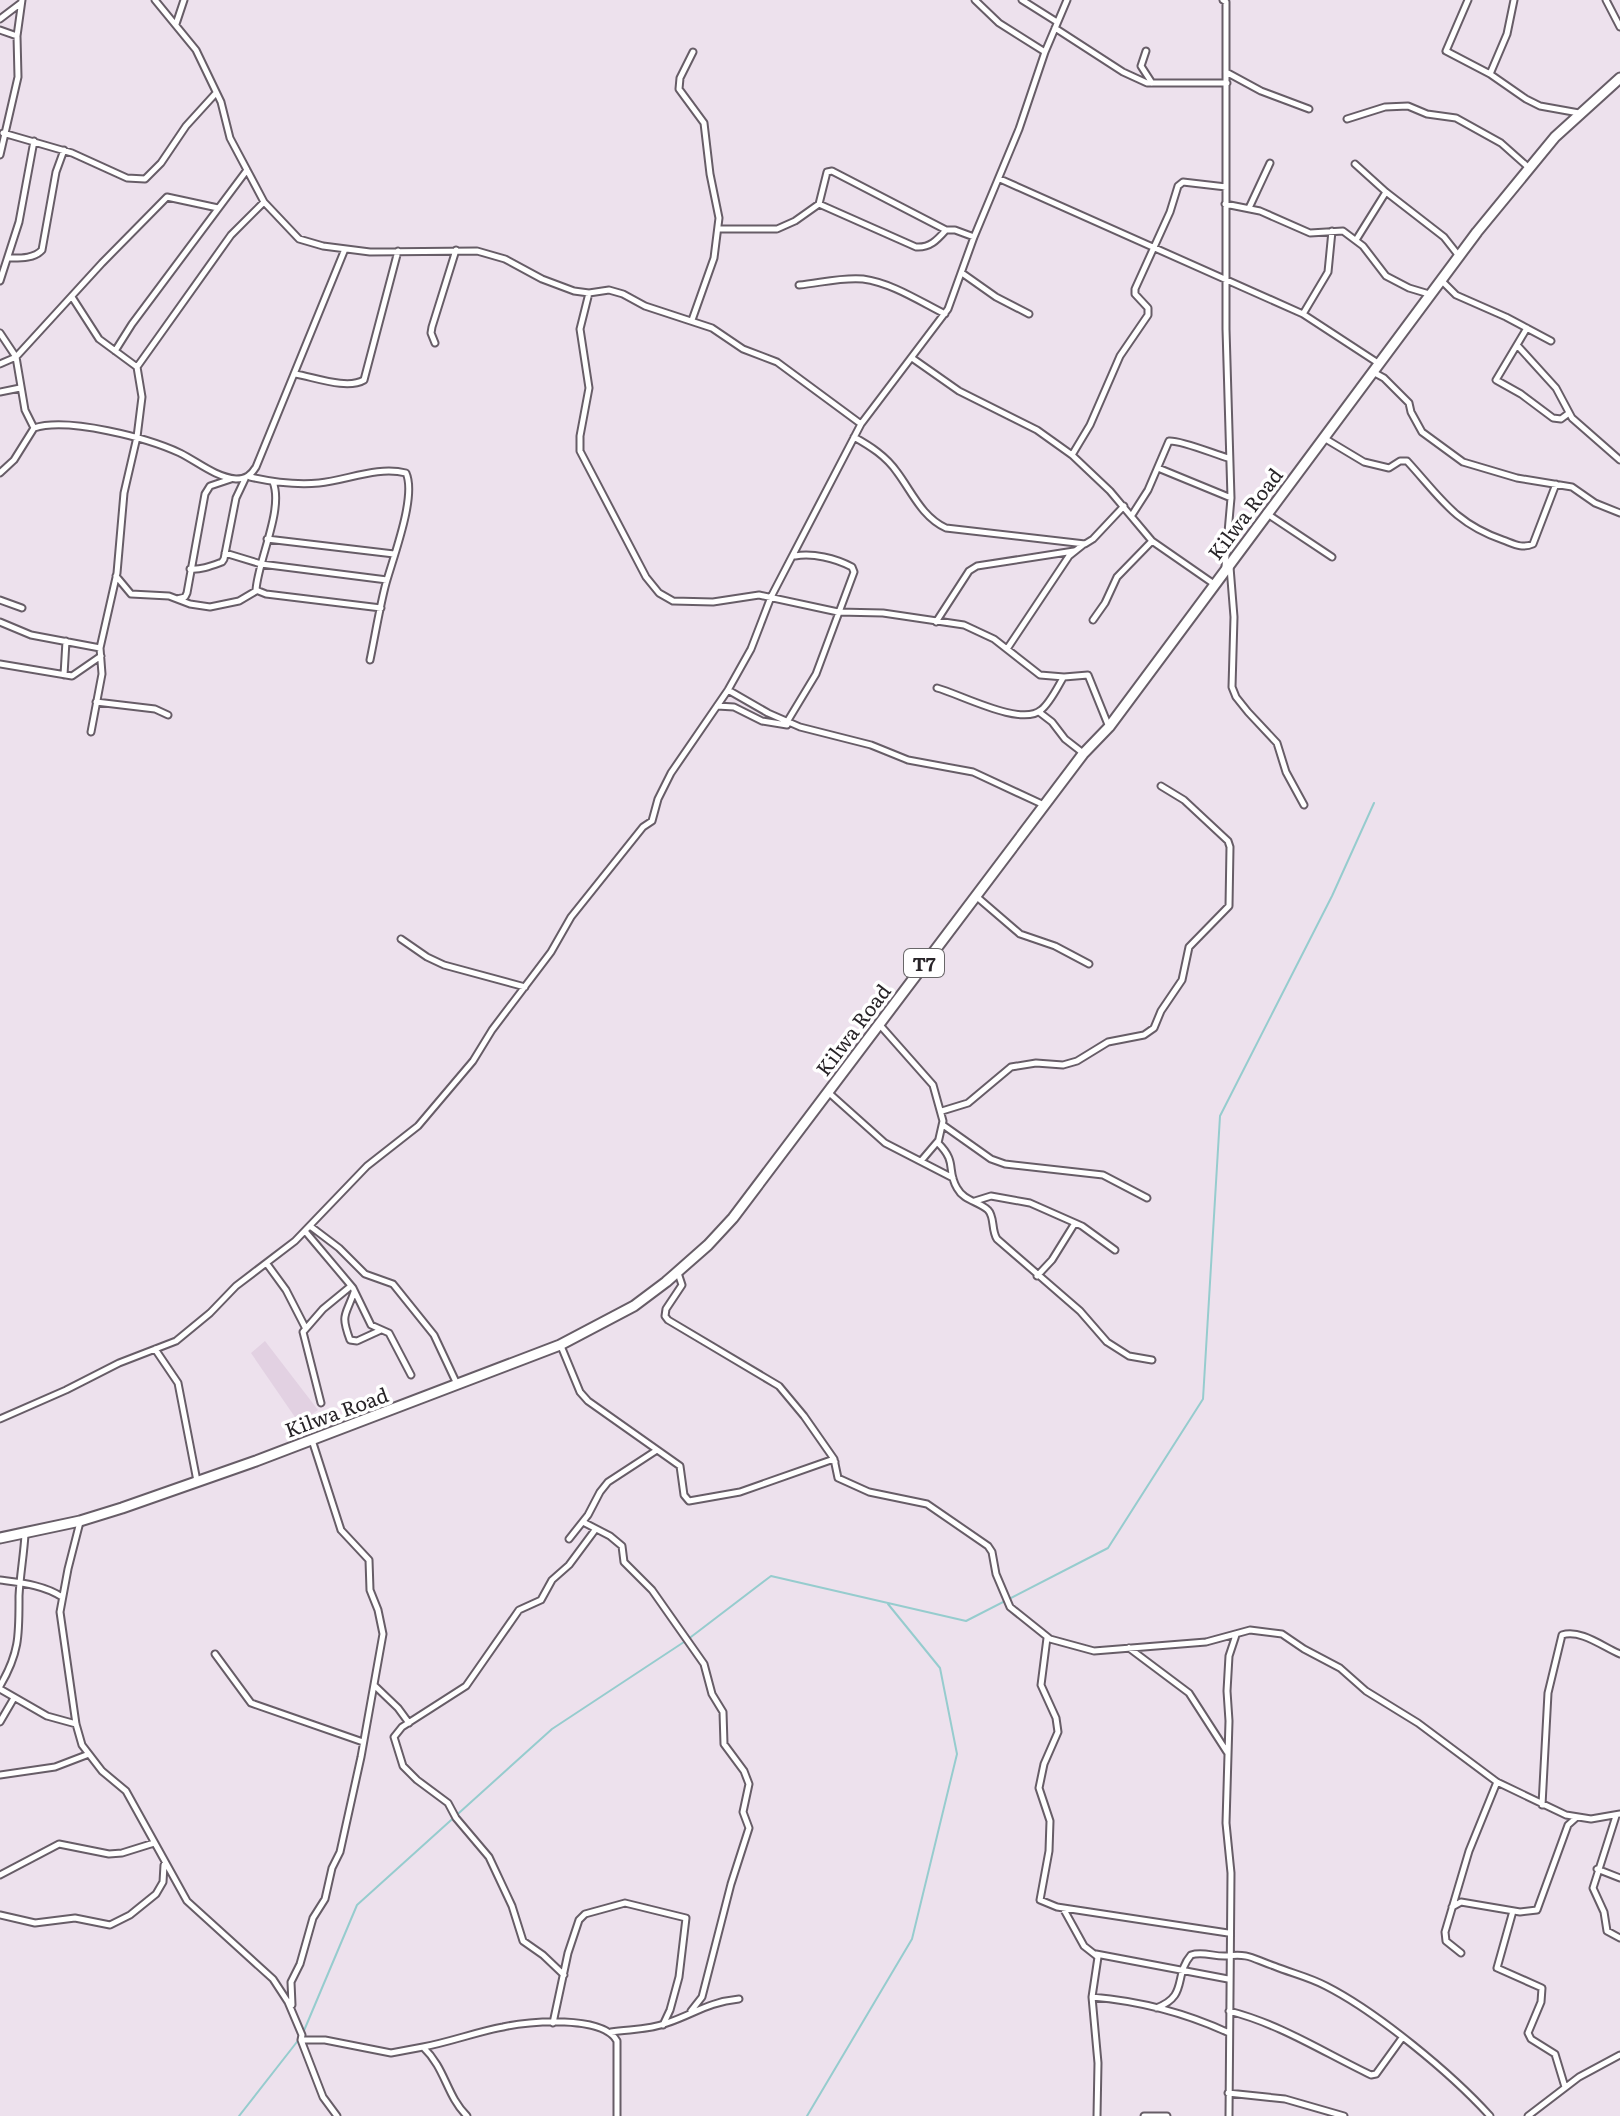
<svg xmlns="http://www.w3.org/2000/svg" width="1620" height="2116" font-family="Literata,serif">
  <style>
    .built { fill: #e2d1e2 }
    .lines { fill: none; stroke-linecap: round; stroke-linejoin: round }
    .stream { stroke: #96ccce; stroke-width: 2 }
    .street-casing { stroke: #675d67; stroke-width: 9 }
    .highway-casing { stroke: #675d67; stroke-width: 13 }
    .street { stroke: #fff; stroke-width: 5 }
    .highway { stroke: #fff; stroke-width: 9 }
    .labels { text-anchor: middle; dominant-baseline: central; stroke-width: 7; stroke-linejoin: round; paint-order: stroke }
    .shield { fill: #fff; stroke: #686668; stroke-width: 2 }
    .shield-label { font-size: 18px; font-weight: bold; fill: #282428 }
    .street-label { font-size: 20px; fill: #282428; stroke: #fff }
  </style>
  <rect width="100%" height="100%" fill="#ede1ed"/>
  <path class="built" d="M265 1341 318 1410 299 1423 251 1353Z"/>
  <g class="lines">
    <path class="stream" d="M303 2033 357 1905 552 1729 687 1640 771 1576 966 1621 1108 1548 1203 1399 1220 1116 1332 896 1374 803
      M239 2116 300 2038
      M807 2116 912 1939 957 1754 940 1668 888 1604"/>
    <defs>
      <path id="street" d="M155 0 196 50 221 102 230 138 264 202 299 239 323 246 370 252 477 251 505 259 542 279 574 291 589 293 609 290 623 294 645 306 712 328 743 349 777 362 861 424
        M975 0 999 23 1045 52
        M1022 0 1057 22
        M1223 0 1226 2V329L1231 498 1225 567
        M1468 0 1446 51 1490 74 1526 99 1540 106 1579 113
        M1606 0 1620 27
        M0 19 21 3
        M176 24 184 0
        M1055 28 1123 72 1147 83H1227
        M0 30 17 36
        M1146 51 1141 66 1152 83
        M1226 72 1261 91 1309 109
        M1490 74 1507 34 1514 0
        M1347 119 1385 107 1408 106 1427 114 1456 118 1501 143 1528 167
        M3 133 72 153 127 178 145 179 161 163 186 126 216 93
        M0 155 18 77 17 36 22 0
        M1355 164 1386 192 1444 237 1459 256
        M1000 179 1303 314 1378 363
        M819 204 827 172 832 171 946 230
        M1225 204 1260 211 1310 233 1343 231 1363 246 1386 276 1409 288 1429 294
        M1249 208 1270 163
        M718 229H777L795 221 819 204 916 247C930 248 937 240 946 230H955L974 237
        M1356 240 1386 192
        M8 258C19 258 34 259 42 250L56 172 64 150
        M962 273 996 297 1029 314
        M0 281 19 222 34 141
        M1442 281 1456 295 1506 317 1551 341
        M799 285C820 283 842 277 863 279 892 283 919 301 945 314
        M589 293 580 329 589 388 580 436V451L646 577 659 593 673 601 713 602 759 595 838 612 883 613 964 625 994 639 1040 675 1064 677 1088 675 1109 727
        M72 297 99 339 137 367 142 397 137 437 124 493 117 573 100 648 102 674 91 732
        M1303 314 1328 272 1332 231
        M692 320 714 258 719 218 710 174 704 123 679 89 680 78 693 52
        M1527 328 1496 380 1521 394 1553 418 1561 419 1569 413
        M0 333 16 357 25 410 34 428
        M435 343 431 333 432 327 456 250
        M1517 345 1556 388 1572 418 1620 460
        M115 351 132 324 247 170
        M912 358 959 391 1037 430 1072 455 1110 491 1152 541 1214 584
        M0 364 16 357 102 263 167 197 218 208
        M137 367 231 235 264 202
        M1373 372 1384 378 1409 403 1411 412 1422 432 1463 462 1517 478 1572 487 1595 503 1620 513
        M295 374C314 377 347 390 364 380L398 251
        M0 392 20 388
        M854 437C870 446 886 456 897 472 912 492 922 517 946 528L1085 544 1093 539 1124 506
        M1324 438 1364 462 1389 468 1400 461H1407C1440 497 1454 523 1503 540 1514 544 1522 549 1533 544L1556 484
        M1072 455 1090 425 1120 356 1148 315V308L1135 294V289L1170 212 1178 186 1183 182 1226 187
        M1158 468 1231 498
        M0 473 14 460 34 428C68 417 148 438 180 453 198 462 215 477 236 479 246 479 251 475 256 467L345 249
        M250 477C272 482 297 485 319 483 348 480 377 466 406 473 417 497 392 560 385 587 379 611 375 636 370 660
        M273 482C284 509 258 560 256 590L266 594 381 608
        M1266 513 1332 557
        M1132 515 1148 490 1169 441C1181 440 1214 454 1228 458
        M267 539 394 554
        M225 553 261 564 387 580
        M1230 567 1234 617 1232 687 1236 697 1248 712 1277 743 1286 772 1304 805
        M190 569C201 570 211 566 222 562L224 559 236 498 245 479
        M116 576 131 594 169 596 190 604 210 607 239 601 256 591
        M177 599 185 597 187 593 205 494 210 486 231 479
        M0 600 22 608
        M1093 620 1105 603 1117 577 1152 541
        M0 622 31 635 100 648
        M936 622 969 571 977 566 1074 551
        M1007 649 1069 556 1084 544
        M0 664 72 676 101 656
        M64 675 66 641
        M937 688C960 694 1021 727 1041 710 1050 703 1057 688 1063 678
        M728 690 768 713 800 727 871 745 908 760 973 772 1044 805
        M96 702 155 709 168 715
        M717 706 734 707 762 721 787 725
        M1039 712 1052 722 1065 739 1083 753
        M787 722 816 674 854 572 852 567C835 558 813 553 795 556
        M977 897 1020 934 1055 946 1089 964
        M401 939 427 957 444 965 525 987
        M879 1024 933 1085 943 1121 938 1143C958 1163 946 1169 957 1188 964 1201 978 1201 988 1210 995 1217 991 1230 997 1239L1080 1311 1107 1342 1129 1356 1152 1360
        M828 1092 885 1143 953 1178
        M942 1111 968 1103 1011 1067 1036 1063 1063 1065 1077 1061 1108 1042 1144 1035 1154 1028 1161 1011 1182 980 1189 947 1229 906 1230 847 1228 841 1184 800 1161 786
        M943 1125 991 1159 1005 1164 1103 1175 1147 1198
        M921 1161 938 1141
        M975 1201 991 1196 1030 1203 1082 1226 1115 1250
        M310 1226 339 1248 365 1274 393 1284 434 1335 457 1384
        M305 1231 353 1288 371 1325 389 1333 411 1375
        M267 1264 286 1290 305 1327
        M678 1273 682 1285 666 1309 665 1316 668 1320 779 1386 804 1416 834 1459 838 1478 869 1492 927 1504 988 1546 992 1552 996 1574 1010 1607 1050 1639 1094 1651 1206 1642 1250 1630 1282 1634 1304 1649 1340 1668 1366 1691 1418 1723 1497 1782 1566 1815 1591 1819 1620 1814
        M1037 1276 1052 1260 1075 1223
        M354 1292C346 1316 340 1313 350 1340L357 1341 381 1330
        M561 1346 580 1392 588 1401 680 1466 684 1495 689 1501 740 1492 831 1460 835 1462
        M155 1349 178 1383 197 1481
        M321 1403 303 1332 323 1309 351 1286
        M0 1419 66 1390 119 1363 176 1341 210 1313 236 1286 295 1241 367 1166 418 1126 473 1061 492 1030 551 952 571 917 643 827 652 821 658 799 671 773 728 690 751 649 771 597 861 424 948 309 974 237 1019 129 1045 52 1067 0
        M80 1522 68 1569 60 1612 76 1724 82 1745 102 1771 126 1791 187 1901 273 1979 288 2002 302 2035 301 2040 323 2097 337 2116
        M583 1522 610 1536 622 1546 624 1562 652 1590 704 1664 712 1694 723 1712 724 1744 744 1771 749 1784 743 1812 749 1828 731 1884 702 1997 691 2011
        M569 1539 588 1515 600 1492 608 1482 657 1450
        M0 1580C22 1583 44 1585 62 1597
        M1047 1638 1041 1685 1056 1718 1058 1732 1044 1764 1039 1788 1050 1821 1049 1851 1040 1900 1057 1907 1228 1933
        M1129 1648 1189 1693 1227 1752
        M215 1654 251 1703 363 1742
        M374 1685 398 1708 409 1723
        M0 1686C20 1652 19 1634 19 1596 20 1575 24 1554 25 1534
        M0 1689 47 1716 76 1724
        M0 1722 14 1698
        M0 1775 55 1767 89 1754
        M1542 1805 1548 1693 1562 1635C1581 1629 1603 1647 1620 1654
        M1616 1816 1593 1888 1604 1912 1607 1931 1620 1938
        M1597 1869 1620 1878
        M0 1875 59 1844 109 1854 122 1853 154 1843
        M1452 1907 1461 1902 1520 1912 1537 1910 1568 1825 1577 1817
        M1063 1908 1084 1946 1098 1957 1092 1997 1098 2063 1097 2116
        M1513 1911 1497 1968 1542 1988 1541 2002 1528 2033 1531 2039 1555 2054 1565 2087
        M0 1915 35 1923 75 1918 110 1925 130 1915 156 1894 163 1882 164 1865
        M1461 1953 1446 1941 1445 1932 1469 1851 1497 1782
        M1096 1954 1228 1979
        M564 1975 543 1955 523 1941 512 1906 489 1857 456 1818 448 1803 417 1780 403 1766 394 1737 402 1727 466 1686 519 1610 541 1600 552 1580 569 1565 595 1530
        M1092 1997C1139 2001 1186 2013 1229 2033
        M292 2005 291 1982 300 1964 313 1918 325 1899 332 1868 340 1852 361 1757 383 1634 378 1610 370 1590 369 1560 341 1530 312 1440
        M1156 2008C1189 1996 1173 1976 1191 1955 1203 1951 1214 1957 1227 1956 1249 1953 1253 1959 1274 1966 1291 1973 1309 1977 1326 1986 1377 2012 1451 2073 1490 2116
        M1229 2011C1280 2024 1323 2052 1371 2075L1376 2074 1402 2038
        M553 2023 568 1953 579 1920 585 1914 625 1903 686 1918 679 1977 670 2010 663 2025
        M611 2032C630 2029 649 2030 667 2023 694 2014 708 2002 739 1999
        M301 2040H325L391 2053 423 2047C446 2069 446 2095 467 2116
        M423 2047C450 2042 476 2032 503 2027 529 2021 603 2015 617 2041V2116
        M1228 2093 1285 2099 1344 2116
        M1144 2116H1167
        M1229 2116 1231 1873 1226 1823 1229 1721 1227 1691 1229 1656 1236 1635
        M1528 2116 1579 2077 1620 2055"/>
      <path id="highway" d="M0 1538 80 1521 122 1508 256 1461 560 1345 634 1306 666 1282 708 1245 733 1218 1083 754 1109 727 1477 232 1555 137 1620 78"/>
    </defs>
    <use href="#street" class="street-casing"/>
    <use href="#highway" class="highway-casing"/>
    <use href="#street" class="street"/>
    <use href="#highway" class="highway"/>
  </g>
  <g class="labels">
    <rect class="shield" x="904" y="949" width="40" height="28" rx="6"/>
    <g class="shield-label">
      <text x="924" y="963">T7</text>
    </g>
    <g class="street-label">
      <text transform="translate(1244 513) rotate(-53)">Kilwa Road</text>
      <text transform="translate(852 1029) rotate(-53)">Kilwa Road</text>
      <text transform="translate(336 1411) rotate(-20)">Kilwa Road</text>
    </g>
  </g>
</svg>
